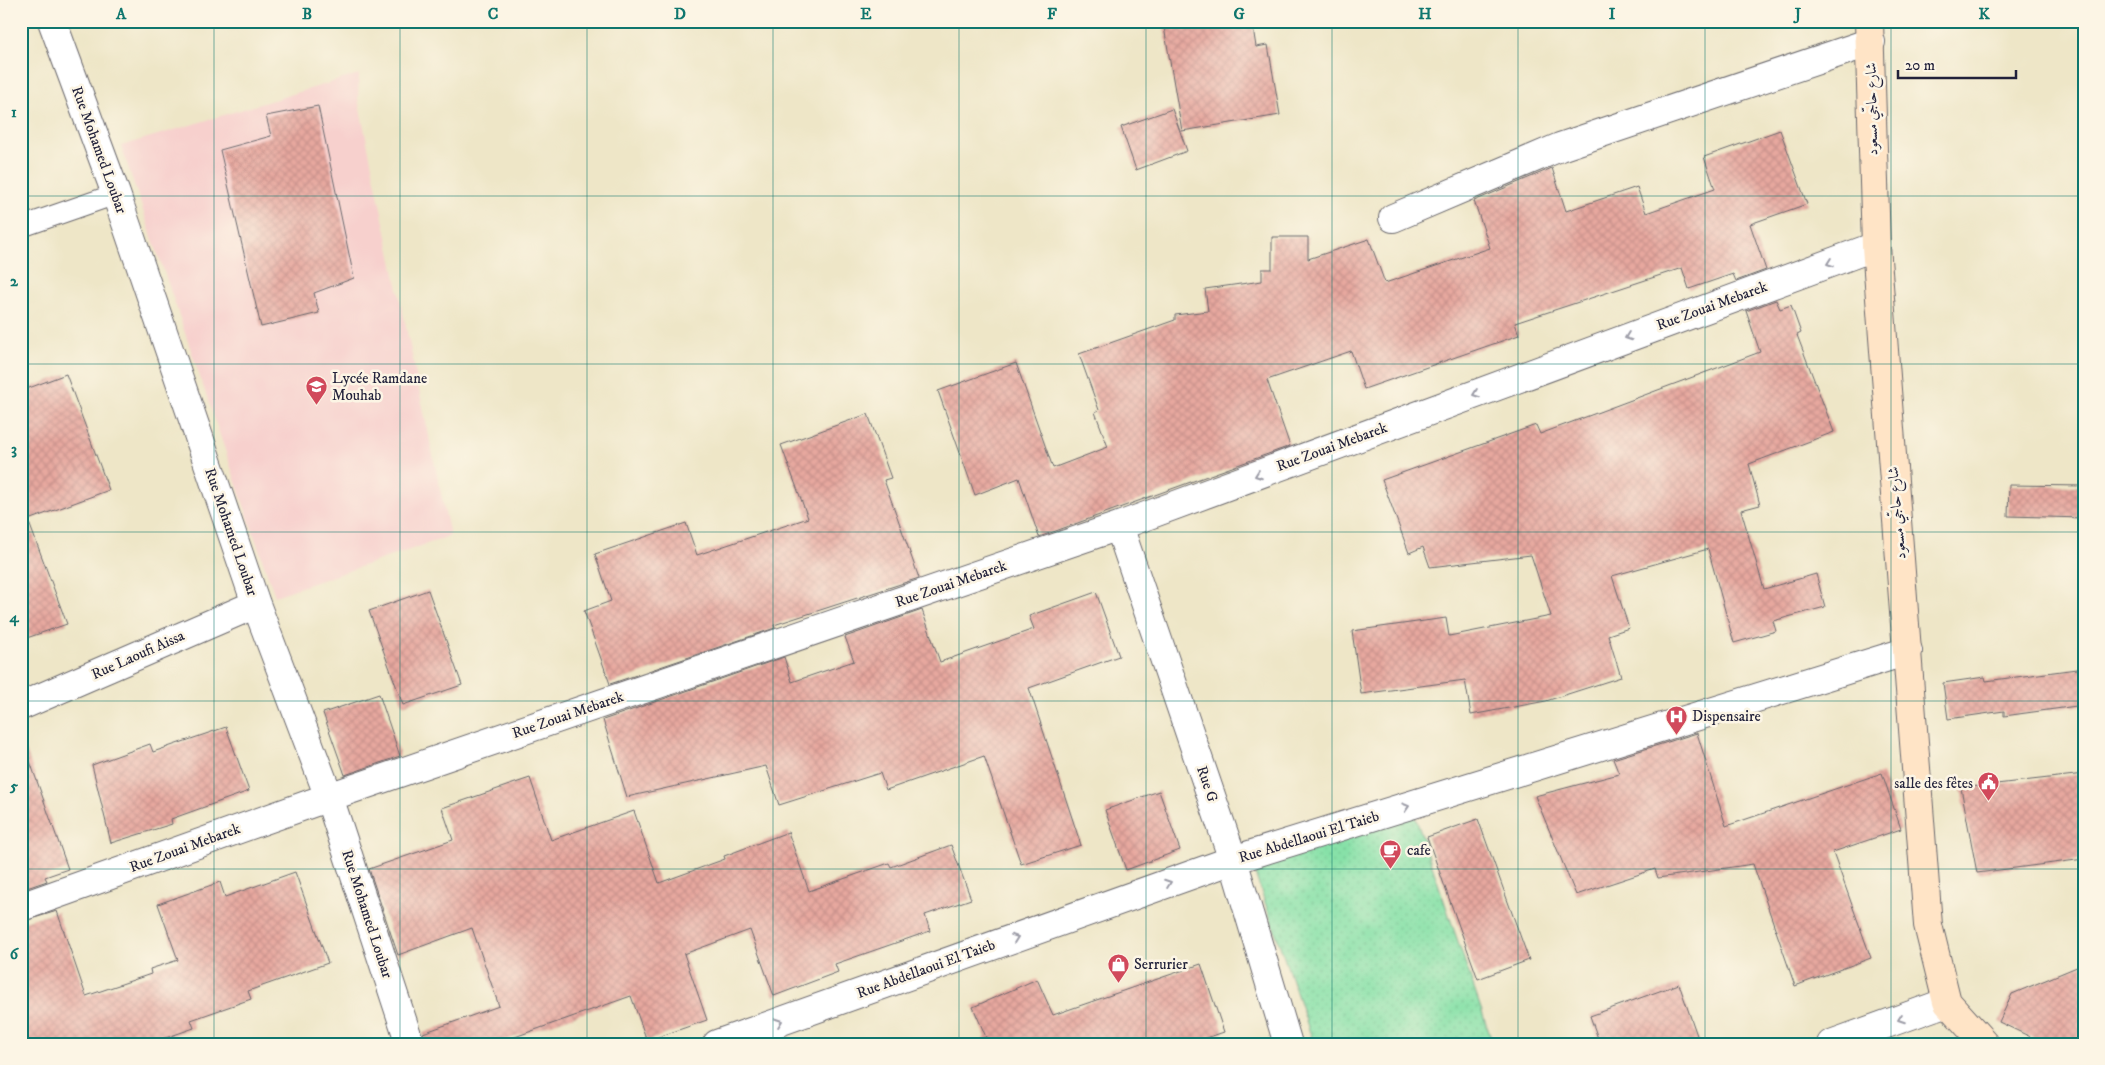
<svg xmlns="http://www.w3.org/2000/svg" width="2105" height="1065" font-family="'IM FELL DW Pica',Amiri,serif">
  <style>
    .built { fill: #f7d0cd }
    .park { fill: url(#park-dots); stroke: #548272 }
    .building { fill: url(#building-cross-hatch) }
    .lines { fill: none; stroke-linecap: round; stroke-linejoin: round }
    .service-casing { stroke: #69676c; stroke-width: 22 }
    .minor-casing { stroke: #69676c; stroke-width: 30 }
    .tertiary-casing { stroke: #69676c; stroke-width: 30 }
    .secondary-casing { stroke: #69676c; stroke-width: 30 }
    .service { stroke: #fff; stroke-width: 20 }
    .minor { stroke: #fff; stroke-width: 28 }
    .tertiary { stroke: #fff; stroke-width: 28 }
    .secondary { stroke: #ffe4c6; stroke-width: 28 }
    .oneway { stroke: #9c9ca7 }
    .grid { fill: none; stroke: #0f766e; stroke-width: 1; stroke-opacity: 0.55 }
    .labels { text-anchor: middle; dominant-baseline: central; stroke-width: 5; stroke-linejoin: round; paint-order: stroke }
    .street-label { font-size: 15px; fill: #22223b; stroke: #fcf5e5 }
    .poi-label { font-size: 15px; fill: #22223b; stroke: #fcf5e5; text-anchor: start }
    .neatline { fill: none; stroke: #0f766e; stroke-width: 2 }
    .grid-label { font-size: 16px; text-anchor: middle; font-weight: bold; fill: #0f766e }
  </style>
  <defs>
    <pattern id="park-dots" width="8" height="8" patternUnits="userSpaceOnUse" patternTransform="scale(1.25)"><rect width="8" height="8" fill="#87e1a8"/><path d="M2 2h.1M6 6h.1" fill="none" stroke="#74c192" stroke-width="1.8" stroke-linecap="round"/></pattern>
    <pattern id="building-cross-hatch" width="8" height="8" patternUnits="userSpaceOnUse" patternTransform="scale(1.25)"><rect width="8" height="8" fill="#e7a89f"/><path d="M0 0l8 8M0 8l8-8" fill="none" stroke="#c6908a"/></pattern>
  </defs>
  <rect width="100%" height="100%" fill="#fcf5e5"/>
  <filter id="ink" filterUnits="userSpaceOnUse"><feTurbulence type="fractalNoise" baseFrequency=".02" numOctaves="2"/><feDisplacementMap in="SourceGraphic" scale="10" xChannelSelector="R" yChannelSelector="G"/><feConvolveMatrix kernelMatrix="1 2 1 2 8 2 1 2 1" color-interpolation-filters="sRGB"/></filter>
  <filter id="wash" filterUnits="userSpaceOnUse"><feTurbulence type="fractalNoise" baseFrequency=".0096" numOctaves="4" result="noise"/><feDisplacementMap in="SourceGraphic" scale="20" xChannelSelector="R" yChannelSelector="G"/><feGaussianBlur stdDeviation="1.12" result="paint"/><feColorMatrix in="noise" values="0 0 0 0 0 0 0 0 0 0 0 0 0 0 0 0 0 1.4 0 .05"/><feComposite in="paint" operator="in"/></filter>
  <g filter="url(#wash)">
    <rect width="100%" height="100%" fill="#eee6c7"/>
    <path class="built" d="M359 74 358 99 450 536 275 596 121 146Z"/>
    <path class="park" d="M1414 813 1493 1044H1314L1251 862Z"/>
    <g id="blocks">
      <path class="building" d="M1163 21H1252L1256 47 1268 45 1280 115 1182 131Z
        M318 106 354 278 314 293 319 313 261 327 220 150 271 136 266 116Z
        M1172 109 1187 151 1136 170 1121 127Z
        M1780 130 1807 204 1750 224 1766 270 1736 281 1733 274 1689 289 1682 268 1515 323 1519 335 1364 389 1351 351 1267 380 1290 446 1039 537 1019 478 975 495 938 391 1016 363 1053 468 1108 447 1095 412 1099 410 1079 354 1175 320V315L1208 311 1205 289 1262 281V269H1272V237H1308V259L1369 239 1385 283 1490 248 1474 201 1552 168 1566 211 1637 187 1646 213 1715 189 1704 157Z
        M1776 300 1780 309 1791 305 1801 333 1797 335 1834 432 1749 464 1760 505 1741 510 1764 589 1816 574 1825 607 1773 621 1776 631 1734 643 1708 549 1612 576 1629 628 1608 635 1621 677 1546 701 1471 715 1465 680 1361 694 1352 631 1446 618 1449 636 1551 616 1531 555 1430 567 1423 547 1409 553 1382 480 1536 425 1540 434 1760 352 1746 311Z
        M66 374 109 490 28 520 67 624 21 640V391Z
        M868 414 891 478 884 480 919 578 774 625 775 628 610 684 584 611 611 601 595 554 686 523 697 555 808 518 781 445Z
        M2009 485 2084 486V518L2008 516Z
        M428 590 462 685 403 705 369 611Z
        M1096 592 1119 656 1029 688 1081 845 1021 864 984 756 886 790 880 773 779 805 766 766 627 797 603 720 784 657 792 682 854 661 845 637 922 610 940 662 1034 629 1029 616Z
        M2084 668V705L2004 716V711L1948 719 1943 683 1985 677 1986 681Z
        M379 694 400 756 345 775 323 713Z
        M226 727 249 791 171 819 172 824 111 843 92 765 150 744 153 752Z
        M1697 733 1726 826 1882 773 1901 829 1833 852 1871 958 1795 986 1753 864 1658 878 1655 869 1576 895 1535 796 1619 774 1613 759Z
        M26 750 68 869 45 877 47 881 21 890V751Z
        M2084 774V859L1977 873 1961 788Z
        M530 778 551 840 634 811 659 883 725 859 724 856 788 832 809 891 889 863 891 867 951 845 971 899 925 915 930 931 835 964 838 972 774 996 750 930 684 954 707 1020 647 1041 631 996 495 1044H425L423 1033 499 1006 472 928 398 955 369 869 453 840 442 808Z
        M1159 791 1180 850 1126 870 1105 810Z
        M1478 819 1529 960 1478 979 1427 837Z
        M295 872 328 963 248 991 251 999 191 1020 194 1028 148 1044H21V922L57 911 86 996 151 974 150 969 178 960 158 904 220 882 225 897Z
        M1201 964 1224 1032 1189 1044H984L983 1038 986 1037 973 1007 1037 979 1053 1015Z
        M2084 964V1044H2055L2037 1040 1999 1022 2012 994Z
        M1679 984 1700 1044H1600L1590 1016Z"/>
    </g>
  </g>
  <g filter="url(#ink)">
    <use href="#blocks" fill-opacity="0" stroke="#69676c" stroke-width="1"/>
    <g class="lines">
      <defs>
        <path id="service" d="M21 227 116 194"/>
        <path id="minor" d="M52 21 116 194 256 604 329 797 410 1044
          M1393 218 1560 147 1871 42
          M1119 526 1233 860 1288 1044
          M21 706 256 604
          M21 907 329 797 1119 526 1876 246
          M1831 1044 1947 1002"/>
        <path id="tertiary" d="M717 1044 1233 860 1908 651"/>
        <path id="secondary" d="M1869 21 1876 246 1928 925 1947 1002 1985 1044"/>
      </defs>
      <use href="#service" class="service-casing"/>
      <use href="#minor" class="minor-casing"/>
      <use href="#tertiary" class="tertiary-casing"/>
      <use href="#secondary" class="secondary-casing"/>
      <use href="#service" class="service"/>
      <use href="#minor" class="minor"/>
      <use href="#tertiary" class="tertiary"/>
      <use href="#secondary" class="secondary"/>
    </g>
    <defs><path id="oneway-chevron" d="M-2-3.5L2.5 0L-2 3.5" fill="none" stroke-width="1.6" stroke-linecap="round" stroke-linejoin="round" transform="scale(1.25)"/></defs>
    <g class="oneway">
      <use href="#oneway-chevron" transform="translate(1830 263) rotate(160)"/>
      <use href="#oneway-chevron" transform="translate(1628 337) rotate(160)"/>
      <use href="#oneway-chevron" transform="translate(1476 394) rotate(160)"/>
      <use href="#oneway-chevron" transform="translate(1258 475) rotate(160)"/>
      <use href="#oneway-chevron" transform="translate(1406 807) rotate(-17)"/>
      <use href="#oneway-chevron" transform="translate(1168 883) rotate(-20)"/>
      <use href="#oneway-chevron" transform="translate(1015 938) rotate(-20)"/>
      <use href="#oneway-chevron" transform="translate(1901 1019) rotate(160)"/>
      <use href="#oneway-chevron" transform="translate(779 1022) rotate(-20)"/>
    </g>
  </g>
  <path class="grid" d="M214 21V1044M400 21V1044M587 21V1044M773 21V1044M959 21V1044M1146 21V1044M1332 21V1044M1518 21V1044M1705 21V1044M1891 21V1044M21 196H2084M21 364H2084M21 532H2084M21 701H2084M21 869H2084"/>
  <defs>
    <symbol id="school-pin" viewBox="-11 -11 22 30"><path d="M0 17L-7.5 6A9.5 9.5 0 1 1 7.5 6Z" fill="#d1495b" stroke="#fcf5e5"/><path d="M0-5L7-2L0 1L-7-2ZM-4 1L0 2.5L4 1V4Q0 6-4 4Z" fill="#fff"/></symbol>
    <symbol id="hospital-pin" viewBox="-11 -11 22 30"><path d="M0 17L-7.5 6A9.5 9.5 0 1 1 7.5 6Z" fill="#d1495b" stroke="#fcf5e5"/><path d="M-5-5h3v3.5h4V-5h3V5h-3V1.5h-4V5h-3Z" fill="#fff"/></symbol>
    <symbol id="civic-pin" viewBox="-11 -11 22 30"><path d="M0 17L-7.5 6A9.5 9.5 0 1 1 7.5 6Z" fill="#d1495b" stroke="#fcf5e5"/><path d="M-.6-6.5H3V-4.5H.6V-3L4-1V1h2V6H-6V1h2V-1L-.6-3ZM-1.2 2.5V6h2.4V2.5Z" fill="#fff"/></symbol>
    <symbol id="cafe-pin" viewBox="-11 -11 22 30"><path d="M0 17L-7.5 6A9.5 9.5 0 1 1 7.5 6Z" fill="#d1495b" stroke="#fcf5e5"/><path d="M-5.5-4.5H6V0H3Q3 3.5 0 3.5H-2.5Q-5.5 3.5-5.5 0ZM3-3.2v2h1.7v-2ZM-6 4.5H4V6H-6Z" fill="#fff"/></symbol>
    <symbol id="shop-pin" viewBox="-11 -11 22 30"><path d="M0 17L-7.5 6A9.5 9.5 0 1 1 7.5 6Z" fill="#d1495b" stroke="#fcf5e5"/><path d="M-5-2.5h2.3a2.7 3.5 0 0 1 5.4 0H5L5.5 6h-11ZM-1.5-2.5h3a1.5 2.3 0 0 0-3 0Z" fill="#fff"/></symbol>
  </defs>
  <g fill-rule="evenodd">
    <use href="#school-pin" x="304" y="374" width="25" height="34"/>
    <use href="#hospital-pin" x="1664" y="704" width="25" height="34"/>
    <use href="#civic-pin" x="1976" y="770" width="25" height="34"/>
    <use href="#cafe-pin" x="1378" y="838" width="25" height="34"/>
    <use href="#shop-pin" x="1106" y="952" width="25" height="34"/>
  </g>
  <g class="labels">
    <g class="street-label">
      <text transform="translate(1872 109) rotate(-91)">شارع حاجّي مسعود</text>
      <text transform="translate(99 150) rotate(70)">Rue Mohamed Loubar</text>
      <text transform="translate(1712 306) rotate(-20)">Rue Zouai Mebarek</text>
      <text transform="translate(1332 447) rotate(-20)">Rue Zouai Mebarek</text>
      <text transform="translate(1897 513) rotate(-95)">شارع حاجّي مسعود</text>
      <text transform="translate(231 532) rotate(71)">Rue Mohamed Loubar</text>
      <text transform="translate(951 584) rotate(-19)">Rue Zouai Mebarek</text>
      <text transform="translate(138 655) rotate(-24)">Rue Laoufi Aissa</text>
      <text transform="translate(568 715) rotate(-19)">Rue Zouai Mebarek</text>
      <text transform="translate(1207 784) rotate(71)">Rue G</text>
      <text transform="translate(1309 837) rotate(-17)">Rue Abdellaoui El Taieb</text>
      <text transform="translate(185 848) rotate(-20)">Rue Zouai Mebarek</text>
      <text transform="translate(367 914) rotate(72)">Rue Mohamed Loubar</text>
      <text transform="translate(926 969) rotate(-20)">Rue Abdellaoui El Taieb</text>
    </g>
    <g class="poi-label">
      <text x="332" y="378">Lycée Ramdane<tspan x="332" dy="17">Mouhab</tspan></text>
      <text x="1692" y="716">Dispensaire</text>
      <text x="1973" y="783" text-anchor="end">salle des fêtes</text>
      <text x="1407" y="850">cafe</text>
      <text x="1134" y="964">Serrurier</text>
    </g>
  </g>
  <rect width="2105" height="1065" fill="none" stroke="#fcf5e5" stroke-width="55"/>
  <path d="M1898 70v8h118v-8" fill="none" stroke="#22223b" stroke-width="2.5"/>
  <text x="1905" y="70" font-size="15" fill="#22223b" stroke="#fcf5e5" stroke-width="4" paint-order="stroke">20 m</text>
  <rect x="28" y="28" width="2050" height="1010" class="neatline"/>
  <g class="grid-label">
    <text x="121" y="19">A</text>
    <text x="307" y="19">B</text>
    <text x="493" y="19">C</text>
    <text x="680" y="19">D</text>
    <text x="866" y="19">E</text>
    <text x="1052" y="19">F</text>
    <text x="1239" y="19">G</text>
    <text x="1425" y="19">H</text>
    <text x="1612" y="19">I</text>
    <text x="1798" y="19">J</text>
    <text x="1984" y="19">K</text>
    <text x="14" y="117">1</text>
    <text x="14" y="286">2</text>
    <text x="14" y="454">3</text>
    <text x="14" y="622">4</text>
    <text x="14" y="791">5</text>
    <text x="14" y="959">6</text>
  </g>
</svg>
